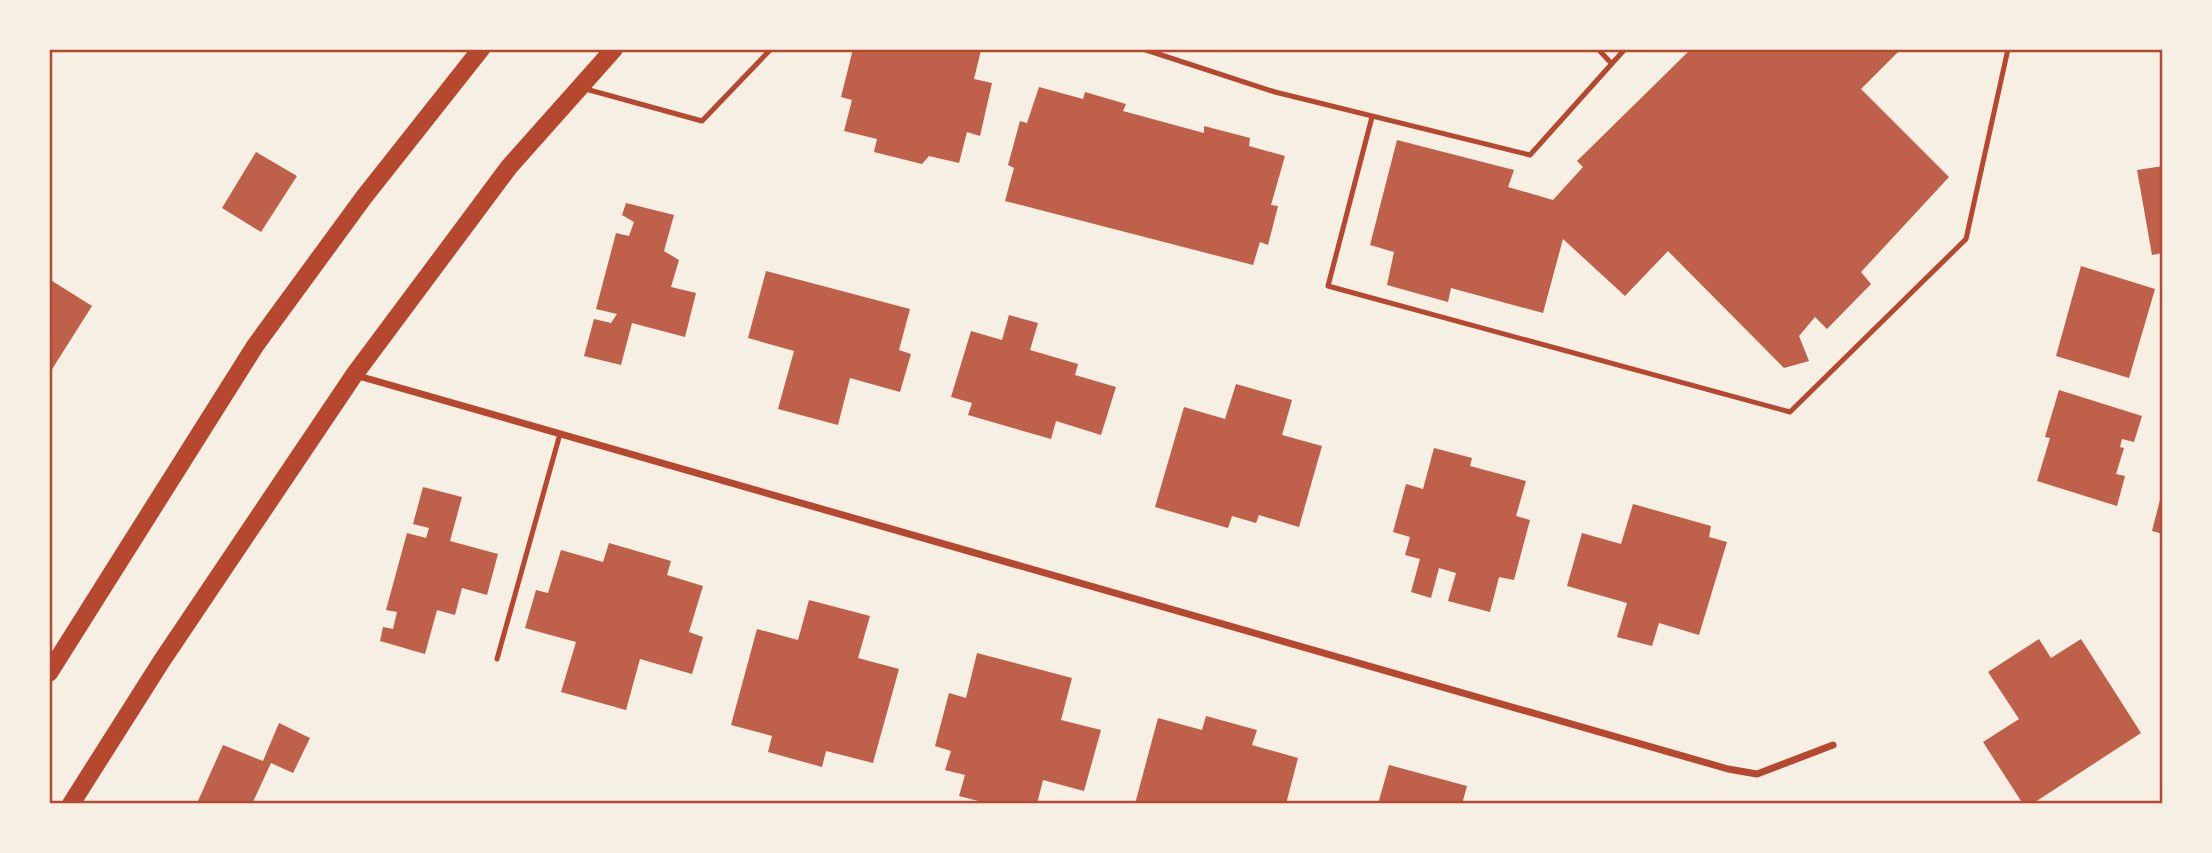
<svg xmlns="http://www.w3.org/2000/svg" width="2212" height="853" font-family="'Archivo Narrow',sans-serif">
  <style>
    .building { fill: #bf614a }
    .lines { fill: none; stroke-linecap: round; stroke-linejoin: round }
    .service { stroke: #b5482f; stroke-width: 5 }
    .minor { stroke: #b5482f; stroke-width: 7 }
    .primary { stroke: #b5482f; stroke-width: 18 }
    .neatline { fill: none; stroke: #b5482f; stroke-width: 2.5 }
  </style>
  <rect width="100%" height="100%" fill="#f6efe4"/>
  <path class="building" d="M853 49 981 50 974 79 992 83 980 136 967 132 959 163 929 156 922 164 874 152 877 139 844 131 852 100 841 97Z
    M1691 49H1901L1861 89 1949 177 1861 272 1871 284 1827 329 1815 317 1799 336 1809 361 1784 368 1668 251 1625 296 1563 239 1543 313 1451 288 1448 302 1387 285 1394 252 1370 245 1397 140 1514 170 1508 187 1553 200 1583 167 1577 161Z
    M1039 87 1083 99 1085 92 1126 104 1123 111 1204 133V126L1250 138 1249 146 1285 156 1271 205 1278 206 1268 245 1260 242 1253 265 1005 201 1014 168 1008 165 1020 121 1027 123Z
    M256 152 297 176 261 232 222 208Z
    M2163 166V253L2152 255 2137 170Z
    M626 203 674 215 664 251 679 260 671 287 696 293 685 337 632 323 621 365 584 356 594 319 611 323 617 314 596 309 616 233 629 236 634 222 622 215Z
    M2081 266 2155 289 2129 378 2056 356Z
    M766 271 910 309 899 350 911 354 900 392 850 378 838 425 778 409 794 351 748 338Z
    M49 279 92 306 49 374Z
    M1009 315 1038 323 1030 350 1078 364 1075 375 1116 387 1101 435 1056 421 1051 439 968 415 972 403 951 397 971 331 1002 340Z
    M1236 384 1292 400 1282 435 1322 446 1299 527 1259 515 1256 523 1232 516 1228 528 1155 507 1184 407 1225 419Z
    M2059 390 2142 416 2134 442 2122 439 2120 447 2124 448 2116 474 2125 476 2117 506 2037 481 2050 438 2045 437Z
    M1434 448 1472 458 1470 466 1526 481 1516 516 1530 520 1514 580 1499 577 1490 612 1448 601 1456 573 1439 568 1431 598 1411 592 1420 559 1405 555 1410 537 1393 532 1406 484 1423 489Z
    M423 487 462 497 450 541 498 554 487 595 462 588 455 615 437 610 425 654 380 641 383 627 393 629 397 612 386 610 407 533 426 538 429 528 413 524Z
    M2162 492H2163V534L2152 531Z
    M1633 504 1711 526 1709 537 1727 542 1699 635 1659 623 1652 646 1617 637 1627 603 1567 586 1582 533 1621 544Z
    M609 543 671 561 667 575 703 586 689 632 703 637 692 674 640 659 626 710 561 692 576 642 525 628 536 590 548 593 561 550 603 562Z
    M809 600 870 616 858 658 899 669 873 763 826 751 822 767 768 752 772 736 731 725 757 629 798 640Z
    M2039 639 2051 658 2081 639 2141 733 2032 804H2023L1983 742 2019 719 1988 672Z
    M977 653 1072 678 1061 720 1101 730 1084 791 1043 780 1037 804H990L959 796 965 775 945 770 951 751 935 746 949 693 966 698Z
    M1206 716 1257 730 1252 745 1298 758 1286 804H1135L1158 718 1202 730Z
    M279 723 310 738 293 773 271 763 252 804H203L198 801 223 745 263 761Z
    M1389 765 1467 786 1462 804H1378Z"/>
  <g class="lines">
    <path class="service" d="M1143 49 1275 92 1530 155 1625 49
      M1598 49 1611 63
      M582 88 702 121 771 49
      M1372 117 1328 286 1790 412 1966 239 2008 49
      M497 659 560 434"/>
    <path class="minor" d="M355 375 1728 769 1757 774 1833 745"/>
    <path class="primary" d="M49 673 255 346 364 197 481 49
      M71 804 161 662 354 375 509 167 614 49"/>
  </g>
  <rect width="2212" height="853" fill="none" stroke="#f6efe4" stroke-width="102"/>
  <rect x="51" y="51" width="2110" height="751" class="neatline"/>
</svg>
